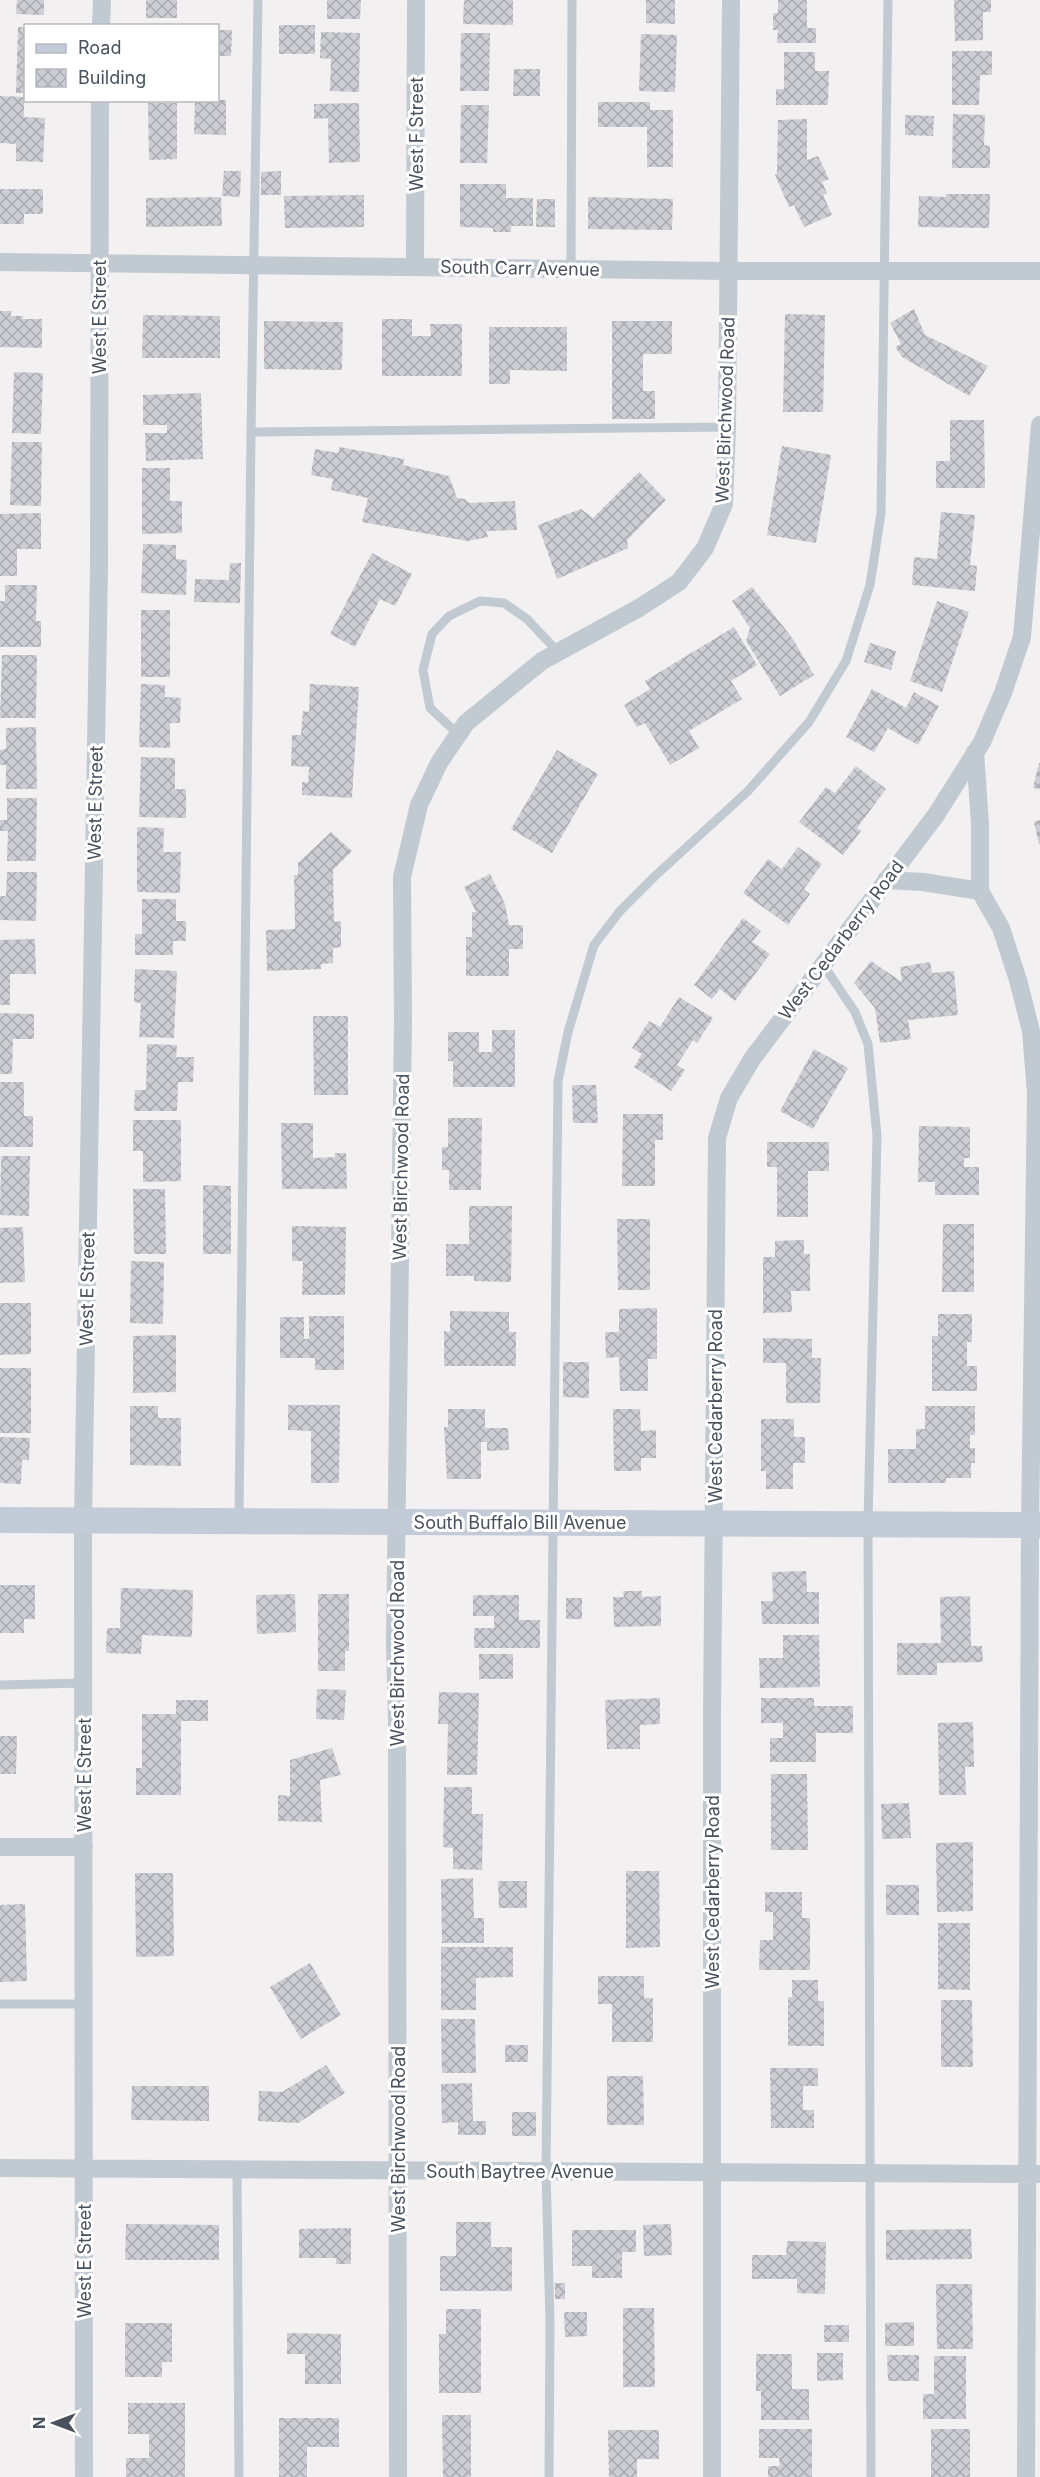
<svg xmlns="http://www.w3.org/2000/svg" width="1040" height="2477" font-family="Inter,sans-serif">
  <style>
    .building { fill: url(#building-cross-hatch) }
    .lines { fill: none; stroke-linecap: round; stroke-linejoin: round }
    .service { stroke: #c1c9d1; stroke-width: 9 }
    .minor { stroke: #c1c9d1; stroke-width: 18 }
    .secondary { stroke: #c3cbd8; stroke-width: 26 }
    .labels { text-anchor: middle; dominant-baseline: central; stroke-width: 6; stroke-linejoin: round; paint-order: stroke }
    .street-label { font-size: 18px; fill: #48515c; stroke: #fff }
  </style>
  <defs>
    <pattern id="building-cross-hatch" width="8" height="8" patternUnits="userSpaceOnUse" patternTransform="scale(1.5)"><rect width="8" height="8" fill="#cdced4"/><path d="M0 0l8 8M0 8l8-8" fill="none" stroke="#a8aaaf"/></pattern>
  </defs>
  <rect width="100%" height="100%" fill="#f2f0f0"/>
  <path class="building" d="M17 0H44V15L16 14Z
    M146 0H177V18H146Z
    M327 0H361L360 19H327Z
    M464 0H513V25L463 24Z
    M646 0H675V24L646 23Z
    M778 0H807V28H816V43H777L778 30H773V13H778Z
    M954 0H991V12H983V40L955 41Z
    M279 25H315V54H279Z
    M18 27H26V93H16Z
    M218 30H232L231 56H218Z
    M321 32 360 33 359 92 330 91 331 59 320 58Z
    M461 33H490L489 91H460Z
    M641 34 677 35 675 92 639 91Z
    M952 51H992V75H980L979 105H952Z
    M784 52H815V71H829L828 105H776V89H784Z
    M514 69H540V96H513Z
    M0 96 24 97V117L45 118 43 162 16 161V144L0 143Z
    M195 100H226V135L194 134Z
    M598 102H650V110H673V167H647V127H598Z
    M148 103H177V159L149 160Z
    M359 103 360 162 329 163 328 118 314 119V104Z
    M461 105H489L487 163H460Z
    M953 114 985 115 984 145 990 146V168H952Z
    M905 115 934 116 933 136 905 135Z
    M807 119V160L818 156 829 179 822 182 827 193 823 195 832 215 804 227 794 205 789 207 775 175 777 173 778 120Z
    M224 171H241L240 197 222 196Z
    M281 171V195H261V172Z
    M460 184H506V198H533V226H511V232H493V228L460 227Z
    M0 189H43V214H24V224H0Z
    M946 194H990L989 228 918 227 919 196 946 197Z
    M364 195V227L285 228 284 196Z
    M221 197 222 226 146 227V198Z
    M588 197 673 199 672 230 588 229Z
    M537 199H555V227H536Z
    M914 309 925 335 988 366 969 396 902 357 895 347 901 344 890 323Z
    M0 311H11V316H23V319H42V348L0 347Z
    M785 314 825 315 823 412H783Z
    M143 315 220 316V358H142Z
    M382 319H412V336H431L430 324H462V376H382Z
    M264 321 343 322 342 370 264 369Z
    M612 321H672V354H643V391H655V419H612Z
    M489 327H567V371L510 370V384H489Z
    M14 372 43 373 41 434 12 433Z
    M201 393 203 459 146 461 145 433H167V425H143V395Z
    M950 420H984L985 488H936V461H950Z
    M12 442H42L41 506 10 505Z
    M782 446 831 455 816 543 767 535Z
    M340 447 404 459 403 465 449 476 457 498 465 499 469 503 515 501 517 530 486 531 488 537 467 541 362 522 368 498 331 490 333 479 311 475 315 449 338 453Z
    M142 468H170V501H182V533L142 534Z
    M639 472 666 500 627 540 628 548 557 579 538 525 581 509 593 518Z
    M941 512 975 515 970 565 977 566 975 591 912 585 914 557 937 559Z
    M41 513V549H17V576H0V514Z
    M143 544 176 545V559L187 560 186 595 141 593Z
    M372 553 412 574 395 606 380 599 355 647 330 634Z
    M230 563H241L240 603 194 602 195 579 229 580Z
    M5 585H37L36 621H41V647H0V601H5Z
    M752 587 793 639 814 675 780 696 746 641 750 628 732 601Z
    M937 601 969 612 942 692 910 681Z
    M141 610H170V677H141Z
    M734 627 757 665 731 681 742 699 689 731 699 748 670 765 645 723 637 727 624 705 650 689 645 681Z
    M870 643 896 651 891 670 864 662Z
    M2 655H37L36 718H0Z
    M141 684 165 685V697L181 698 180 723H170V748L139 747Z
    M310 684 359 687 352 798 302 795V782L308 783 309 767 291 766 292 735H301L303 711 309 712Z
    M872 689 906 708 914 692 939 706 918 745 888 728 874 752 846 737Z
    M36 727 37 789H6V765H0V750L6 749V728Z
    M557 750 598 774 552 853 511 829Z
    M141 757 175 758V789H186V818L139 817Z
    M1039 763H1040V789L1033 788Z
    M856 766 886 789 857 828 861 831 843 855 799 822 826 787 835 793Z
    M7 798H37L36 861H7L8 831H0V820H7Z
    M1040 820V844H1039L1034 822Z
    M137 827 164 828 163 852H181L180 893 137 892Z
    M331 832 352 851 333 870 334 922 341 921V947L333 948V963L321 964V969L267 971 266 930 295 929 294 875H298V863Z
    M798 847 822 864 804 889 810 894 788 925 743 893 768 859 782 869Z
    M7 872H37L36 921 0 920V896H6Z
    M490 874 505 904 509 925H523V949H509V976H466V937H472V912H476L464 887Z
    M142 899H176V921H186V941H173V955H135V934H142Z
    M743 918 761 931 752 942 770 954 735 1001 720 989 712 999 694 985Z
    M35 939 36 974H10V1005H0V940Z
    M871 961 902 982 900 967 930 962 932 973 954 971 958 1015 908 1020 911 1039 880 1043 875 1008 854 983Z
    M135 969 177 971 174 1038 139 1037 141 1003 134 1002Z
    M679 997 713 1018 697 1043 693 1040 677 1065 685 1070 671 1091 634 1067 642 1054 632 1048 649 1021 660 1027Z
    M0 1013 34 1014V1039H13L12 1074H0Z
    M313 1016H348V1095H314Z
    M492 1030H515V1087H453V1061H448V1032H479V1052H492Z
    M147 1044 177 1045 176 1057H194L193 1082H178L177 1111H134L135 1090H146Z
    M814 1049 848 1068 813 1129 780 1111Z
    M0 1082H24V1116H33V1147H0Z
    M572 1085H596L598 1123H573Z
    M623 1114H663V1140H655V1186H622Z
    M448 1118H482L481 1190H449V1170H442V1147H448Z
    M133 1120H181V1181L143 1182V1151H133Z
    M281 1123H313V1158L335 1157V1153H346L347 1189H282Z
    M919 1126 970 1127V1158H964V1167H979V1195H935V1182H918Z
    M767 1142H829V1171H808V1217H777V1167H767Z
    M1 1156H30L29 1216 0 1215Z
    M203 1185 231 1186V1254H203Z
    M133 1189H165L166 1254H134Z
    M469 1206H512L511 1282 474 1281V1276H446V1244H469Z
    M617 1219H650V1290H618Z
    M943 1224H974V1292H942Z
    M292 1226 346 1227 345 1295H302L303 1261H292Z
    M23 1227 25 1282 0 1283V1228Z
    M804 1240V1254H810V1291H791L792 1312 763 1313V1257H775V1241Z
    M131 1261 164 1262 163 1324 130 1323Z
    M0 1303H31V1354L0 1355Z
    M657 1308V1359H648V1391H620L619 1357 606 1358 605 1332H619V1309Z
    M450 1311 509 1312V1332H516V1366H444V1331L450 1332Z
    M938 1314H972V1342H967V1366H977V1391H932V1336H938Z
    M309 1316H344V1370H315V1358H280V1317H304V1339H309Z
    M176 1335V1392L133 1393V1336Z
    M763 1338 812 1339V1358H821L820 1403H786V1363H763Z
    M563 1362H589V1398L563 1397Z
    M0 1368H31V1433H0Z
    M288 1405H340L339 1483H311V1431L288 1430Z
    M130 1406H158V1418H181V1466L130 1465Z
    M925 1406H975V1435H970V1448H975V1463H971V1478H946V1483H888V1449H916V1429H925Z
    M448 1409H485V1428H508L509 1450 487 1451V1442H481V1479H447L444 1427H448Z
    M613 1409H640L641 1431 656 1430V1458H641V1471H614Z
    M761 1419H794V1437H805V1463H793V1489H766V1471H761Z
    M0 1437 30 1438 29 1460H22L21 1484 0 1483Z
    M806 1571 807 1592H819V1624H762L761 1601H773L772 1572Z
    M0 1585H35V1619H24V1633H0Z
    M121 1588 193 1590 192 1637 142 1635 141 1654 106 1653 107 1628H120Z
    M623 1591H642V1597L661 1596V1626L614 1627 613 1597H624Z
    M295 1594 296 1632 257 1634 256 1595Z
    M318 1594H349V1651H345V1671H318Z
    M473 1595H519V1620H540V1648H474V1628H494V1616H473Z
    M970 1596 971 1646H982L983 1662 937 1663V1675H897V1643H941L940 1597Z
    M566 1598H582V1619H566Z
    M783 1635H819L820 1687 760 1688 759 1658H783Z
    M479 1654H513V1679H479Z
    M317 1689 346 1690 344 1720 316 1719Z
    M439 1692 479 1693 477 1775H447L448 1724H438Z
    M660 1698V1724L640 1725V1749H607L605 1700Z
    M761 1698H814V1706H853V1733H816V1762H770V1738H783V1723H761Z
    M176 1700H208V1721H181V1795H136V1768H142V1714H176Z
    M973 1722 974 1767H965L966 1795H939L938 1723Z
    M0 1736H17L16 1774H0Z
    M332 1748 341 1775 320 1780 322 1822 278 1821V1795L290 1796V1760Z
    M771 1774H807L808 1850H771Z
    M444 1787H472V1814H483L482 1870 453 1869V1848L443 1847Z
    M909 1803 911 1838 882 1839 881 1804Z
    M973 1842V1911L937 1912 936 1843Z
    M626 1871H659L660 1947 626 1948Z
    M135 1873H173L174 1956 136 1957Z
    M473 1878 474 1918H484V1943H442L441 1879Z
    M498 1881H527V1908H499Z
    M886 1885H919V1915H886Z
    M765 1892H802V1918H810V1970H759L760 1940H773V1912H765Z
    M25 1904 27 1981 0 1982V1905Z
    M938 1923H970V1990L938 1989Z
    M441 1947H513V1977L476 1978V2010H441Z
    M310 1963 341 2015 301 2039 270 1987Z
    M598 1976H644V1998H653V2042H612V2004H598Z
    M792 1980H818V2001H824V2046H788V1997H792Z
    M941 2000H972L973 2067H941Z
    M441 2019H475L476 2073H442Z
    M505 2045H528V2062H505Z
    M326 2065 345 2093 298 2123 258 2121 259 2091 282 2092Z
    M770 2068H818V2086H803V2110H814V2128H771Z
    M607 2076H643L644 2125H607Z
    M472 2083 473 2121H486V2135H458V2122L442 2123 441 2084Z
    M132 2086H209V2121L131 2120Z
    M512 2112H536V2136H512Z
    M456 2222H491V2247H512V2291H440V2256H456Z
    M126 2224 219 2225V2260H125Z
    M671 2224 672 2255 644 2256 643 2225Z
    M351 2228V2264H336V2258H299V2229Z
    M971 2229 972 2259 886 2260V2230Z
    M572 2230H636V2252H622V2278H592V2266H572Z
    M787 2241 826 2242 825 2294 797 2293V2279H752V2255H786Z
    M555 2283H565V2299H555Z
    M936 2284H972L973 2349H937Z
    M623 2308H654L655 2387H623Z
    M446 2309H481V2393H439V2334H446Z
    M564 2312H587V2336L565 2337Z
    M914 2322V2346H885V2323Z
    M125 2323H172V2362H162V2377H125Z
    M824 2325H849V2342H824Z
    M287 2333 341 2334V2384H305V2354H287Z
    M817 2353H843V2380L817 2381Z
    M756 2354H792V2389H809V2420H761V2391H756Z
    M887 2355H919V2381H888Z
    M934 2356H966V2419H923V2394H934Z
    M128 2403H185V2477H126V2458H149V2434H128Z
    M442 2415H471V2477H443Z
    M279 2418H339V2447H307V2477H279Z
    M759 2429H812V2477H768V2466H780L779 2458H759Z
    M931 2429H970V2477H931Z
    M608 2430H659V2459H637V2477H609Z"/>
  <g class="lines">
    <path class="service" d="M571 269 572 0
      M251 432 727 427
      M458 734 430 708 423 670 432 634 449 616 480 601 504 603 527 619 558 652
      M822 963 855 1012 868 1044 877 1136 868 1524 871 2477
      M239 1518 251 432 258 0
      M0 1685 83 1683
      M0 2004H84
      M237 2169 239 2477
      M549 2477 550 2323 546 2171 558 1081 568 1032 594 945 620 911 654 877 748 791 809 722 846 661 870 585 881 513 888 0"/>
    <path class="minor" d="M101 26 102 0
      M0 262 729 271H1040
      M415 267 416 0
      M975 752 980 824V891
      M886 880 923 882 980 891 1001 928 1018 980 1031 1031 1036 1093 1030 1525 1026 2477
      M0 1847H84
      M0 2168 1038 2174
      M84 2477 83 1520 99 567 100 100
      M398 2477 397 1720 395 1643 403 1019 402 877 419 805 439 763 466 723 542 661 639 608 679 582 705 548 724 504 727 427 731 0
      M712 2477V1719L717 1138 729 1098 752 1059 936 815 982 742 1003 693 1022 637 1040 425"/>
    <path class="secondary" d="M0 1520 1040 1525"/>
  </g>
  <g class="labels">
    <g class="street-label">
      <text transform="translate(416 134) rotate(-90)">West F Street</text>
      <text transform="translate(520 268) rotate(1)">South Carr Avenue</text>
      <text transform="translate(99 317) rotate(-90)">West E Street</text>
      <text transform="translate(725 410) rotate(-88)">West Birchwood Road</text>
      <text transform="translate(95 803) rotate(-89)">West E Street</text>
      <text transform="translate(841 940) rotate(-53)">West Cedarberry Road</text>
      <text transform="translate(401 1167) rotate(-89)">West Birchwood Road</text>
      <text transform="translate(87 1289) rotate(-89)">West E Street</text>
      <text transform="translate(715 1406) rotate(-90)">West Cedarberry Road</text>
      <text x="520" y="1522">South Buffalo Bill Avenue</text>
      <text transform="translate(397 1653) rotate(-90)">West Birchwood Road</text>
      <text transform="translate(84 1775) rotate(-90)">West E Street</text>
      <text transform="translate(712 1892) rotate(-90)">West Cedarberry Road</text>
      <text transform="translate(398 2139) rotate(-90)">West Birchwood Road</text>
      <text x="520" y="2171">South Baytree Avenue</text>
      <text transform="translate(84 2261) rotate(-90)">West E Street</text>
    </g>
  </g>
  <rect x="24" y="24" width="195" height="78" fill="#ffffff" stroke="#b6b9be" stroke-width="1.5"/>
  <rect x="36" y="44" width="30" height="9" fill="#c3cbd8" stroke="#b6b9be" stroke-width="1.5"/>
  <text x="78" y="54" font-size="18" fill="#48515c">Road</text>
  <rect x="36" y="69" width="30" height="18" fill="url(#building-cross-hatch)" stroke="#b6b9be" stroke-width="1.5"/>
  <text x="78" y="84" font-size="18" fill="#48515c">Building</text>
  <g transform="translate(54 2423) rotate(270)" stroke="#ffffff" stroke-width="4.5" paint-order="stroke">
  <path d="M0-4.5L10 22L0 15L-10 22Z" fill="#48515c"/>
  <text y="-9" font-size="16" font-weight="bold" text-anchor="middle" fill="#48515c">N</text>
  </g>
</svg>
